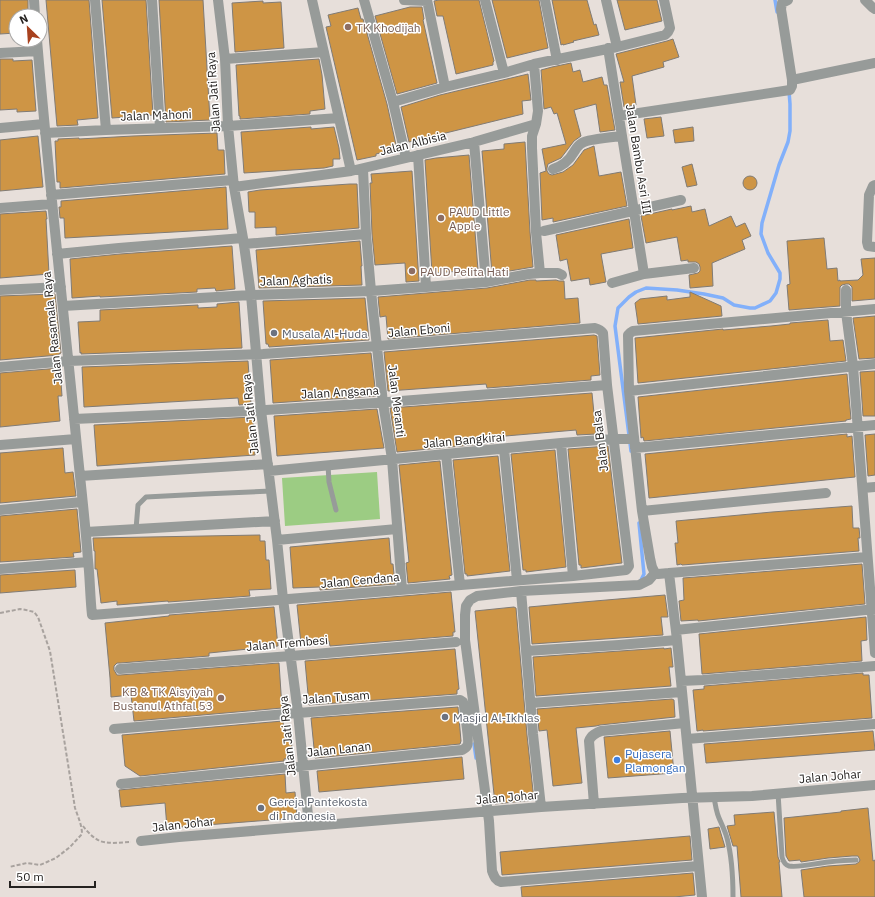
<svg xmlns="http://www.w3.org/2000/svg" width="875" height="897" font-family="'IBM Plex Sans',sans-serif">
  <style>
    .green { fill: #9ccc83 }
    .lines { fill: none; stroke-linecap: round; stroke-linejoin: round }
    .stream { stroke: #82b0fa; stroke-width: 3.5 }
    .building { fill: #ce9545; stroke: #807b75 }
    .path { stroke: #a8a29e; stroke-width: 2; stroke-dasharray: 4 2; stroke-linecap: butt }
    .service { stroke: #979b99; stroke-width: 5 }
    .minor { stroke: #979b99; stroke-width: 10 }
    .education-dot { fill: #8d6e63; stroke: #fff; stroke-width: 1.5 }
    .worship-dot { fill: #6b7280; stroke: #fff; stroke-width: 1.5 }
    .shop-dot { fill: #3f7fe0; stroke: #fff; stroke-width: 1.5 }
    .labels { text-anchor: middle; dominant-baseline: central; stroke-width: 3; stroke-linejoin: round; paint-order: stroke }
    .education-label { font-size: 12px; fill: #785e54; stroke: #fff; text-anchor: start }
    .street-label { font-size: 12px; fill: #252220; stroke: #fff }
    .worship-label { font-size: 12px; fill: #5b616d; stroke: #fff; text-anchor: start }
    .shop-label { font-size: 12px; fill: #366cbe; stroke: #fff; text-anchor: start }
  </style>
  <rect width="100%" height="100%" fill="#e7dfda"/>
  <path class="green" d="M377 472 380 519 285 526 282 478Z"/>
  <g class="lines">
    <path class="stream" d="M775 0 777 12
      M631 451 615 326 618 308 629 297 636 292 646 288 677 290 704 294 723 298 734 305 750 308H755L770 301 776 293 780 279V273L768 253 761 234 762 223 779 165 788 142 790 131V104L789 91
      M639 523 644 574 641 580
      M474 744 476 758"/>
  </g>
  <path class="building" d="M0 0H28V16H16V33L0 34Z
    M46 0H89L98 118 77 120 78 125 57 126Z
    M102 0H146L153 115 112 118Z
    M159 0H203L210 120 166 122Z
    M439 0H479L494 61 493 62V65L456 74 443 16H437L434 1Z
    M492 0H539L548 48 507 58Z
    M552 0H587L594 25 596 24 599 35 573 41 574 42 563 45V44L561 45Z
    M617 0H657L662 21 625 30Z
    M263 1V3L281 2 284 48 235 52 232 3Z
    M410 7H422L424 19 423 20 437 83 397 94 375 16Z
    M358 8 361 19H363L387 104 396 145H395L396 149 376 154V156L357 160 326 27 331 26 328 15Z
    M673 39 679 57 663 62 664 67 632 76 636 105 624 107 620 82H624L616 54 667 41Z
    M0 59H13V61L32 60 36 111 17 112V109L0 110Z
    M319 59 322 75 325 109 310 111V114L240 119V116H239L236 65Z
    M571 63 573 72 580 70 583 82 602 77 604 85H607L615 130 600 132 596 104 574 110 581 136 574 141 561 158 548 164 547 168V171L549 174 552 175 563 172 573 165 584 150 594 146 599 176 621 172 627 206 553 222V218L542 220 540 173 546 171 542 149 566 144 557 113 554 114 551 107 544 109 541 70 552 67Z
    M528 74 531 100 522 101 523 114 409 142 401 107 440 95Z
    M661 117 664 136 647 138 644 119Z
    M311 127V129L334 127 339 148 340 159H333V166L324 168 244 173 241 132Z
    M693 127 694 141 675 143 673 130Z
    M217 133 218 150H224L225 174 60 188V182H57L55 141H58V139L79 138V139L133 136Z
    M38 136 43 187 0 191V140Z
    M525 142 530 232 533 267 492 274 482 151 504 149V144Z
    M469 155 478 270 432 273 425 160 436 158Z
    M692 164 697 185 687 187 682 167Z
    M412 171 419 281 406 282 405 263 375 265 372 234 370 183H372L371 174Z
    M743 183a7 7 0 1 1 14 0a7 7 0 1 1-14 0Z
    M350 184H357L359 228 276 235V227L255 228V212H249L248 192 260 190Z
    M226 187 228 229 65 238 64 218H60L59 207H61V201Z
    M691 206 692 212 705 209 709 226 731 216 736 227 745 223 751 236 742 240 745 249 712 263 713 286 690 288 689 275 698 273 700 271V267L699 264 696 262H688V260L681 261 677 237 646 243 641 216 672 209V210Z
    M46 211 47 219H46L49 274 0 278V214Z
    M629 219 633 248 601 254 606 282 590 285 589 278 571 281 567 259 560 261 556 235Z
    M824 238 827 269 837 268 838 281 840 280V281L858 280 863 275 861 259 875 258V299L852 301V287L849 284H846L842 285 840 287V306L789 310 787 285 790 284 787 241Z
    M360 241 362 266H361L362 285 259 288 256 250Z
    M232 246 235 289 216 291 215 288 197 289V292L100 297V296L72 298 70 259 120 254Z
    M530 280H536V281L556 280 559 281H564L565 299 578 298 580 323 388 339 386 316 380 317 378 297 487 288Z
    M690 292 721 306 722 316 638 324 635 303 640 299 667 296V300L690 297Z
    M55 294 61 353 59 354V355L0 360V296Z
    M365 298 369 340 269 347 268 344H266L263 301Z
    M239 302 242 348 81 354V352L80 353 78 322 100 321V310L198 305V308L217 307V304Z
    M875 316V358L859 359 853 318Z
    M828 320 830 341 843 340 846 361 638 383 635 338 723 329V330L771 326 790 324V323Z
    M594 335 597 336 600 375 591 376V380L487 388 486 384 388 391 384 352Z
    M371 353 376 396 273 403 270 360Z
    M248 361 251 404 239 405 238 398 84 407 82 367Z
    M60 368 62 396H58L60 421 0 427V373Z
    M875 371V416H863L860 372Z
    M847 374 851 419 846 420V421L644 441 643 437 641 438 638 397Z
    M592 393 596 434 577 435 576 430 494 437V443L397 452 390 408Z
    M377 409 384 448 277 456 274 416Z
    M253 417 255 455 97 466 94 425Z
    M847 434V437L852 436 855 477 649 498 645 454Z
    M875 434V475L868 476 865 435Z
    M608 446 622 563 581 568V565H579L568 449Z
    M63 448 65 473 73 472 76 496 0 503V453Z
    M555 450 566 567 526 572V570H523L511 454Z
    M498 456 510 571 467 576V574H465L453 460Z
    M440 461 452 575 449 576 450 579 408 583 406 563 409 562 399 465Z
    M852 506 853 528H859L860 538H858L859 551 682 565 681 564 677 565 675 543H678L676 521 772 512Z
    M77 509 81 552 73 553 74 557 0 562V516Z
    M260 535V541H265L266 560H269L271 589 249 590 250 596 168 602V601L117 605V601L101 603 97 569H95V551H94L93 538Z
    M389 538 391 564H393L395 584 320 590V587L293 588 290 547Z
    M862 564 865 604 698 621V620L681 621 679 601 684 600 683 578Z
    M75 570 76 587 0 593V575Z
    M451 592 455 632H453V636L330 646 329 641 301 644 297 605Z
    M665 595 668 617H661L663 635 532 644 529 607 583 602Z
    M274 607 278 646 209 653V656L120 663H117L114 666V670L117 675H120L279 663 282 708 134 721 131 695 111 697 110 678 105 623 169 616V615Z
    M514 607 516 608 527 735 534 800 495 804 475 611Z
    M866 617 867 640 861 641 862 661 702 674 699 634Z
    M664 648V649L671 648 673 667H669L671 686 536 696 533 657Z
    M455 649 459 689 457 690V694L309 705 305 661Z
    M863 673V675H869L872 718 703 731V730L697 731 693 690 704 689V686Z
    M672 699 674 700 675 717 600 725 596 726 576 728 582 783 553 786 547 730 539 731 537 709Z
    M458 707 461 741 460 744 315 758 311 718Z
    M283 721 285 738H291L293 758 284 759V761L140 776 125 766 122 735Z
    M670 731 674 773 608 778 604 737Z
    M873 731 875 750 706 763 704 744Z
    M462 757 464 779 319 792 317 771Z
    M285 774 286 793 295 792 297 818 167 828 165 803 121 807 119 790Z
    M868 808 873 861 875 860V897H804L801 870 828 866 856 864 859 862 860 860 858 856H852L828 858 801 862 800 860 789 861 786 856 784 818 841 812V811Z
    M774 812 778 857 780 862H779L782 897H741L737 846H733L727 826 735 825 734 815Z
    M719 827 725 847 710 849 708 829Z
    M690 836 692 860 502 875 500 852Z
    M693 873 695 895 674 897H522L521 887Z"/>
  <g class="lines">
    <path class="path" d="M0 613 20 609 26 610 34 612 38 617 50 651 75 808C78 817 82 825 82 834L70 847 56 858 47 862 40 865 27 863 9 867
      M83 826C87 831 92 837 98 840 107 845 121 842 131 842"/>
    <path class="service" d="M328 465 329 482 336 510
      M136 529 138 505 146 497 204 494 271 491
      M778 793 782 857C783 861 785 865 789 866 799 868 817 863 828 862 837 861 847 860 856 860
      M714 796C715 804 716 811 719 818 722 825 725 831 727 838 732 857 733 877 733 897"/>
    <path class="minor" d="M34 0 35 16
      M95 0 106 130
      M152 0 160 128
      M218 0 225 59 228 126 234 187 243 238 251 295 261 410 277 540 283 599 298 713 309 826
      M312 0 351 171
      M364 0 393 102 406 158
      M404 0 427 1
      M427 0 445 87
      M485 0 504 73
      M545 0 557 60
      M606 0 617 47
      M865 0 872 7 875 9
      M608 48 644 274
      M0 53 38 51
      M225 59 324 52
      M792 80 875 63
      M393 102 445 87 504 73 534 64 617 47 665 35 668 32 670 28 664 0
      M619 116 790 90 792 86V80L781 9 782 3 788 0
      M0 128 44 124
      M45 133 106 130 228 126 339 118
      M474 142 486 282
      M418 155 426 287
      M363 169 366 234 371 291 383 403 392 459 402 590
      M553 169C563 166 569 161 574 152 576 149 578 145 582 143 588 139 613 137 622 136
      M875 185 873 186 869 195 867 242 868 246 875 247
      M234 187 351 171 474 142 536 124 538 111 534 64
      M51 195 233 180
      M0 208 52 204
      M544 231 681 200
      M244 244 366 234
      M57 254 119 248 243 238
      M540 273H558L562 275
      M612 283 644 274 694 268
      M0 290 61 287
      M846 290V312L853 366 875 653
      M63 306 251 295 371 291 426 287 486 282 529 274 540 273 536 232 532 148V136L536 124
      M0 367 68 361 263 354 378 346 595 328C599 329 601 330 603 333L607 385 629 566 627 569 626 570 573 576 92 615C90 597 90 578 88 560 85 519 80 478 76 437 63 305 48 173 37 40
      M629 391 875 364
      M74 419 250 411 375 403 607 385
      M561 443 573 576
      M0 445 76 439
      M635 448 875 425
      M504 449 517 580
      M446 454 460 585
      M269 471 561 443 613 439H634
      M80 476 268 464
      M863 488 875 487
      M0 510 82 502
      M642 511 826 493
      M86 532 275 521
      M277 540 397 529
      M867 557 669 573 658 574 655 573 652 567 650 558 642 511 629 391 628 335 630 333 633 331 875 309
      M0 569 88 562
      M655 573 649 580 639 585 521 591 477 596 470 600 466 606 465 615V640L489 821 492 871C494 876 495 880 501 882L699 866
      M669 573 677 640 702 897
      M521 591 533 734 541 807
      M676 630 875 609
      M526 651 619 645 677 640
      M120 669 291 656 456 642
      M681 681 703 680 875 666
      M531 703 682 692
      M114 729 298 713 460 700 463 702 464 705C464 711 470 742 467 746 466 748 464 749 462 750L121 784
      M687 739 875 724
      M594 804 589 741C591 735 596 733 601 731L685 723
      M141 841 179 837 541 807 682 798 752 796 875 785"/>
  </g>
  <g class="education-dot">
    <circle cx="348" cy="27" r="4"/>
    <circle cx="441" cy="218" r="4"/>
    <circle cx="412" cy="271" r="4"/>
    <circle cx="221" cy="698" r="4"/>
  </g>
  <g class="worship-dot">
    <circle cx="274" cy="333" r="4"/>
    <circle cx="445" cy="717" r="4"/>
    <circle cx="261" cy="808" r="4"/>
  </g>
  <circle class="shop-dot" cx="617" cy="760" r="4"/>
  <g class="labels">
    <g class="education-label">
      <text x="356" y="27">TK Khodijah</text>
      <text x="449" y="211">PAUD Little<tspan x="449" dy="14">Apple</tspan></text>
      <text x="420" y="271">PAUD Pelita Hati</text>
      <text x="213" y="691" text-anchor="end">KB &amp; TK Aisyiyah<tspan x="213" dy="14">Bustanul Athfal 53</tspan></text>
    </g>
    <g class="street-label">
      <text transform="translate(213 92) rotate(-94)">Jalan Jati Raya</text>
      <text transform="translate(156 115) rotate(-2)">Jalan Mahoni</text>
      <text transform="translate(413 143) rotate(-14)">Jalan Albisia</text>
      <text transform="translate(639 159) rotate(81)">Jalan Bambu Asri III</text>
      <text transform="translate(296 280) rotate(-2)">Jalan Aghatis</text>
      <text transform="translate(52 328) rotate(-96)">Jalan Rasamala Raya</text>
      <text transform="translate(419 330) rotate(-5)">Jalan Eboni</text>
      <text transform="translate(340 392) rotate(-3)">Jalan Angsana</text>
      <text transform="translate(397 401) rotate(83)">Jalan Meranti</text>
      <text transform="translate(250 414) rotate(-96)">Jalan Jati Raya</text>
      <text transform="translate(464 440) rotate(-5)">Jalan Bangkirai</text>
      <text transform="translate(600 441) rotate(-97)">Jalan Balsa</text>
      <text transform="translate(360 580) rotate(-5)">Jalan Cendana</text>
      <text transform="translate(287 643) rotate(-5)">Jalan Trembesi</text>
      <text transform="translate(336 697) rotate(-4)">Jalan Tusam</text>
      <text transform="translate(287 736) rotate(-96)">Jalan Jati Raya</text>
      <text transform="translate(339 749) rotate(-6)">Jalan Lanan</text>
      <text transform="translate(830 776) rotate(-5)">Jalan Johar</text>
      <text transform="translate(507 797) rotate(-5)">Jalan Johar</text>
      <text transform="translate(183 824) rotate(-6)">Jalan Johar</text>
    </g>
    <g class="worship-label">
      <text x="282" y="333">Musala Al-Huda</text>
      <text x="453" y="717">Masjid Al-Ikhlas</text>
      <text x="269" y="801">Gereja Pantekosta<tspan x="269" dy="14">di Indonesia</tspan></text>
    </g>
    <g class="shop-label">
      <text x="625" y="753">Pujasera<tspan x="625" dy="14">Plamongan</tspan></text>
    </g>
  </g>
  <g transform="translate(28 28) rotate(335)"><circle r="19" fill="#ffffff" stroke="#a8a7a6"/>
  <path d="M0-3L7 15L0 10L-7 15Z" fill="#a8411e"/>
  <text y="-6" font-size="11" font-weight="bold" text-anchor="middle" fill="#252220">N</text>
  </g>
  <path d="M10 881v6h85v-6" fill="none" stroke="#252220" stroke-width="2"/>
  <text x="16" y="881" font-size="12" fill="#252220" stroke="#ffffff" stroke-width="3" paint-order="stroke">50 m</text>
</svg>
